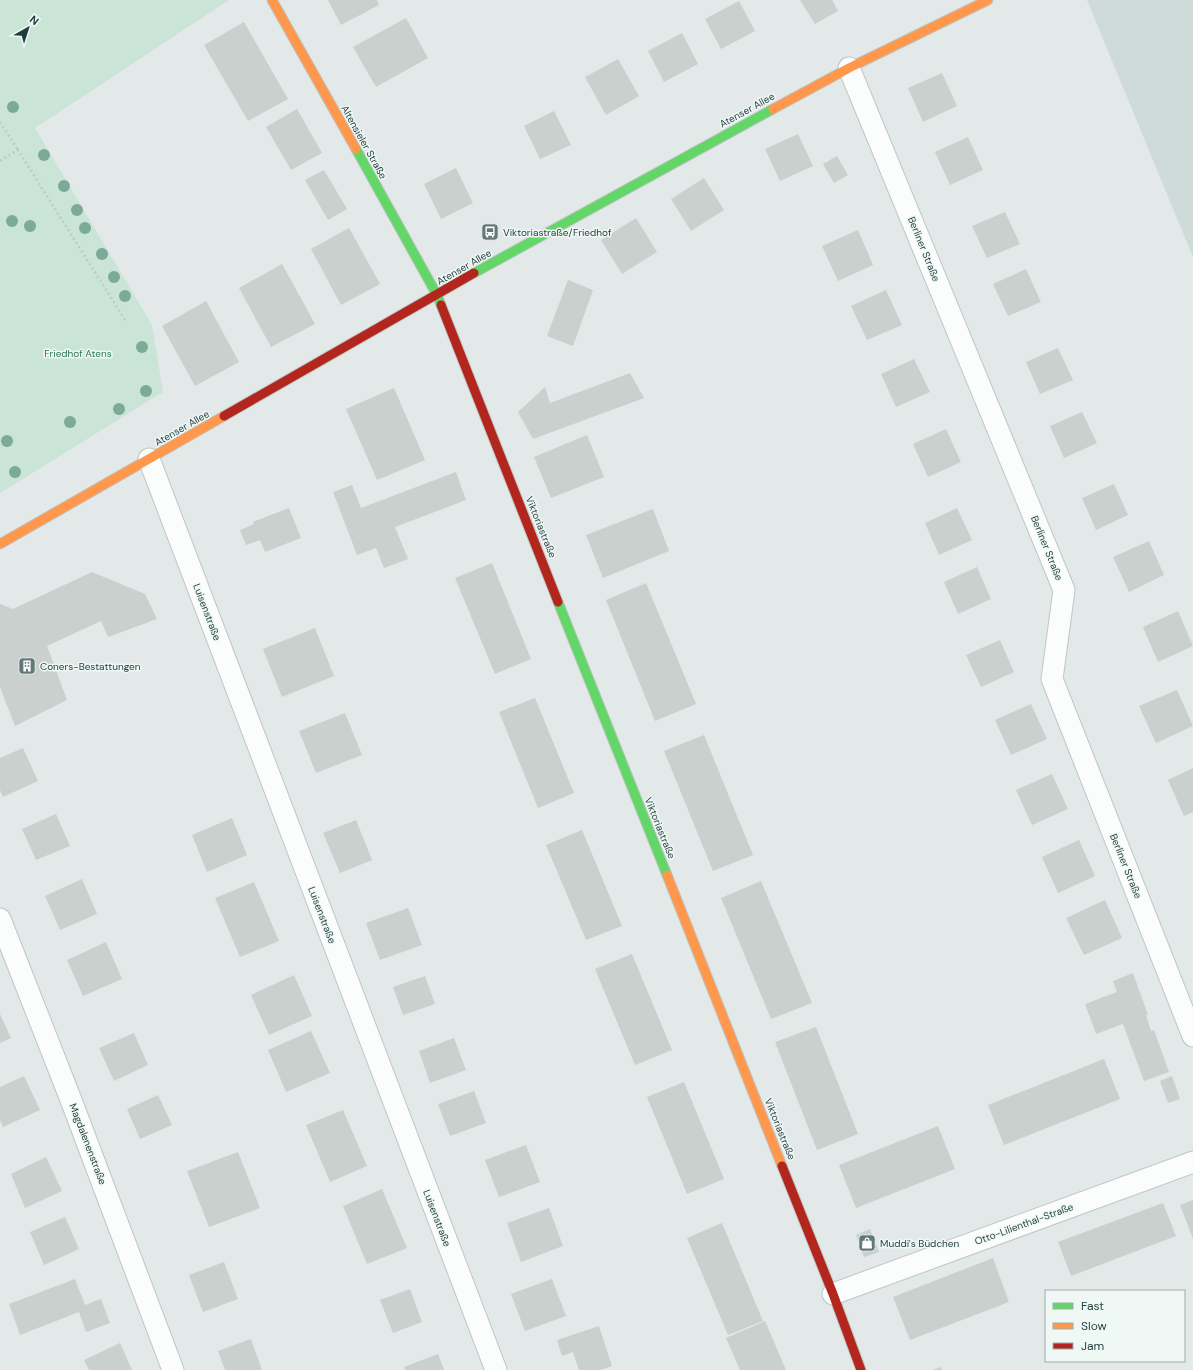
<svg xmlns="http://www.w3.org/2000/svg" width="1193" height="1370" font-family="'DM Sans',sans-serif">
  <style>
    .built { fill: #cfdbd8 }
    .green { fill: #cae4d8 }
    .building { fill: #c9d0ce }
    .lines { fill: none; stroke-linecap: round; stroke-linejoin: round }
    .street-casing { stroke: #bfc6c5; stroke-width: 23 }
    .fast-casing { stroke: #bec6c5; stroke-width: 11 }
    .slow-casing { stroke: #bec6c5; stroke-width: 11 }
    .jam-casing { stroke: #bec6c5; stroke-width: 11 }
    .path { stroke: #bfc9c8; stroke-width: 2.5; stroke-dasharray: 2 3; stroke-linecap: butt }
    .street { stroke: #fbfcfc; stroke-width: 21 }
    .fast { stroke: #63d668; stroke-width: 9 }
    .slow { stroke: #ff974d; stroke-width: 9 }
    .jam { stroke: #b3261e; stroke-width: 9 }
    .tree { fill: #7baa98 }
    .labels { text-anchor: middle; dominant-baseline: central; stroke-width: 3; stroke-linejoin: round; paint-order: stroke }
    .street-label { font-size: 10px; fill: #1f3d3b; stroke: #f0f8f6 }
    .poi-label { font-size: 10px; fill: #1f3d3b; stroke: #f0f8f6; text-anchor: start }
    .park-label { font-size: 10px; fill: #267756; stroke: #f0f8f6 }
  </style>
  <rect width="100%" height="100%" fill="#e2e9e8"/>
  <path class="built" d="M1087 0H1193V257L1162 182Z"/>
  <path class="green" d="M0 0H229L35 128 152 325 163 392 0 493Z"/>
  <path class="building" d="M328 0H377L379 5 341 25Z
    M800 0H832L838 11 815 24Z
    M739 1 755 31 721 49 705 19Z
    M406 18 428 58 376 87 353 47Z
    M244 22 288 99 248 121 204 45Z
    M682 33 698 64 664 82 648 51Z
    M618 59 639 96 606 115 585 77Z
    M942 73 957 106 923 122 908 88Z
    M297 109 322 153 291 170 266 127Z
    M554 111 571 145 540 159 524 126Z
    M798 134 813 166 780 181 765 149Z
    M968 137 983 170 950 185 935 152Z
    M837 156 848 175 834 183 823 164Z
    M456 168 473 203 441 219 424 184Z
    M324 170 347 209 328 220 305 180Z
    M704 178 724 210 691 231 671 199Z
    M1005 212 1020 244 987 258 972 226Z
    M636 218 657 252 622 274 601 240Z
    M349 228 380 284 341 305 311 249Z
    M858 230 873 265 838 281 822 246Z
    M282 264 315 324 271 347 239 288Z
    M1026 269 1041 302 1008 316 993 284Z
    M568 280 593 290 573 346 547 336Z
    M886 290 902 325 867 340 851 306Z
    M206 301 239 362 195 386 162 326Z
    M1058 348 1073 380 1040 394 1026 362Z
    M914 359 930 392 896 407 881 374Z
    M630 373 644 398 533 439 518 412 545 387 550 403Z
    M394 388 425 460 377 480 346 409Z
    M1082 412 1097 443 1064 458 1050 426Z
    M946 429 961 462 928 477 913 444Z
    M587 435 604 477 551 498 534 457Z
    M456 472 466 500 395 527 408 559 384 568 376 548 357 555 333 492 352 485 361 508Z
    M1114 484 1128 515 1096 530 1082 498Z
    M289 508 301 538 265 552 260 540 246 545 240 530 254 524 253 522Z
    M957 508 972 540 939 555 925 523Z
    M653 509 669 551 603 578 586 535Z
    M1149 541 1164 575 1129 592 1113 557Z
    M492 563 531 659 495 674 455 578Z
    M977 567 991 599 958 614 944 582Z
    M92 572 145 594 157 619 108 637 101 621 47 646 67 700 15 726 0 687V604L13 609Z
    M646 583 696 704 655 721 606 600Z
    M1178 611 1193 646 1158 662 1143 627Z
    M315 628 334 676 282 697 263 649Z
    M1000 640 1014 672 981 687 966 655Z
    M1177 690 1193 726 1156 743 1139 706Z
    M535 698 574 793 538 808 499 712Z
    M1031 704 1047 739 1011 755 995 720Z
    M345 713 362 755 316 773 299 731Z
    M704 735 753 855 713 871 664 751Z
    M23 748 38 781 3 797 0 790V758Z
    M1193 768V812L1184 816 1168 780Z
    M1052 774 1068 809 1032 825 1016 790Z
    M56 814 70 846 36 860 22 829Z
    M232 818 247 855 207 872 192 835Z
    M356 820 372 860 340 873 323 833Z
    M582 830 622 926 586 940 546 845Z
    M1079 840 1095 876 1058 893 1042 857Z
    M82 879 97 914 60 930 45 896Z
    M761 881 812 1003 771 1019 721 898Z
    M254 882 279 941 240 957 215 898Z
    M1105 900 1122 938 1084 955 1066 918Z
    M408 908 422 945 380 960 366 923Z
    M106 942 122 979 83 996 67 960Z
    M632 954 672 1050 635 1065 595 969Z
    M1133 973 1148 1015H1146L1151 1031 1154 1030 1169 1072 1144 1081 1123 1024 1096 1034 1085 1004 1117 992 1113 981Z
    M294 975 312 1016 269 1035 251 995Z
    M425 976 435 1004 403 1015 393 987Z
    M0 1014 11 1038 0 1043Z
    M816 1027 858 1134 817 1150 775 1042Z
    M311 1031 330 1073 286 1092 268 1050Z
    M134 1033 148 1065 114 1081 99 1048Z
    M454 1038 466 1070 430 1083 419 1051Z
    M1104 1059 1120 1099 1004 1145 988 1105Z
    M24 1076 40 1110 3 1127 0 1120V1087Z
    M1172 1076 1180 1099 1168 1103 1160 1081Z
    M684 1082 724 1179 687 1194 647 1097Z
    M474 1091 486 1123 450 1136 438 1104Z
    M158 1095 172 1125 140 1139 127 1109Z
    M343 1110 367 1166 330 1182 306 1125Z
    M938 1126 955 1169 856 1208 839 1165Z
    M526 1145 540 1182 499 1197 485 1160Z
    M238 1152 260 1208 209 1227 187 1171Z
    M46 1157 62 1191 25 1208 11 1174Z
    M382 1189 407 1248 367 1264 343 1206Z
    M1193 1200V1239L1180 1205Z
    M1163 1203 1176 1236 1071 1276 1058 1242Z
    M549 1208 563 1246 521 1262 507 1223Z
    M65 1217 79 1249 44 1265 30 1232Z
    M722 1223 763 1321 728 1335 687 1238Z
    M870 1229 879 1252 864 1257 856 1235Z
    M993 1258 1009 1302 910 1340 893 1297Z
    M224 1262 238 1299 203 1312 189 1275Z
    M75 1279 85 1305 101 1299 110 1323 86 1332 79 1312 20 1335 9 1304Z
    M552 1279 566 1316 525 1331 511 1294Z
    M410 1289 422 1322 393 1333 380 1300Z
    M765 1321 786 1370H740L726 1338Z
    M599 1326 612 1366 600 1370H579L573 1352 562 1356 557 1340Z
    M251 1339 262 1370H225L218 1351Z
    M120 1343 132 1370H89L84 1360Z
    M438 1354 444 1370H405L404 1367Z
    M941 1367 942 1370H932Z"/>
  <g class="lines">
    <defs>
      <path id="street" d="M849 68 1064 590 1052 679 1193 1036
        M149 459 496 1370
        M0 919 71 1100 173 1370
        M833 1294 1193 1162"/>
      <path id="fast" d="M356 149 437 295 441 305
        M474 273 773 109
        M558 602 667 875"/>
      <path id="slow" d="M272 0 356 149
        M773 109 849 68 988 0
        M0 544 224 416
        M667 875 782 1166"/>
      <path id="jam" d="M441 305 558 602
        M224 416 474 273
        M782 1166 833 1294 861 1370"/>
    </defs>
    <use href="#street" class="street-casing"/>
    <use href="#fast" class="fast-casing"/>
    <use href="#slow" class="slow-casing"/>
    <use href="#jam" class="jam-casing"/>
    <path class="path" d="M0 122 18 150
      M0 161 18 150 125 320"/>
    <use href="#street" class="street"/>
    <use href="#fast" class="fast"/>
    <use href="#slow" class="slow"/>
    <use href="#jam" class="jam"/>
  </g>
  <g class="tree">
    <circle cx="13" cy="107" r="6"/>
    <circle cx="44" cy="155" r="6"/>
    <circle cx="64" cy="186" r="6"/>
    <circle cx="77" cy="210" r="6"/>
    <circle cx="12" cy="221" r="6"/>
    <circle cx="30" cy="226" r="6"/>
    <circle cx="85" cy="228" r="6"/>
    <circle cx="102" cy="254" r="6"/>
    <circle cx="114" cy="277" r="6"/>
    <circle cx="125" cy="296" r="6"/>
    <circle cx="142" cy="347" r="6"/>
    <circle cx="146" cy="391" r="6"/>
    <circle cx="119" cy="409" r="6"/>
    <circle cx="70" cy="422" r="6"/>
    <circle cx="7" cy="441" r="6"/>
    <circle cx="15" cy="472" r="6"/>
  </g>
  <defs>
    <symbol id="bus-square" viewBox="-11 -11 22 22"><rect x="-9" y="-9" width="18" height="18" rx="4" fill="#637978" stroke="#f0f8f6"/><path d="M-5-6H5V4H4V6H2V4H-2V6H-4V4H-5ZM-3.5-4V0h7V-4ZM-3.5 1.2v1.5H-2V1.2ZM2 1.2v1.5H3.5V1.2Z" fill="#fff"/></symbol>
    <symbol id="building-square" viewBox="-11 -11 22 22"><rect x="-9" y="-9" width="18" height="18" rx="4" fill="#637978" stroke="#f0f8f6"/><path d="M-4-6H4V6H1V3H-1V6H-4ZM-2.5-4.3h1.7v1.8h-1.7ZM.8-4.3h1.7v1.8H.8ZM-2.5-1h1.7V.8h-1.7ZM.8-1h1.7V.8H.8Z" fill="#fff"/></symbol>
    <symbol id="shop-square" viewBox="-11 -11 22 22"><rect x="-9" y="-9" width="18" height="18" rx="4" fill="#637978" stroke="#f0f8f6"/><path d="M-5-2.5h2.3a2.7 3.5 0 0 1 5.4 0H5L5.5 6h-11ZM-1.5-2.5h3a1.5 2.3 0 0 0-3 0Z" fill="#fff"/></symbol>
  </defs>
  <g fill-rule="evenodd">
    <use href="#bus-square" x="480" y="222" width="20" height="20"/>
    <use href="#building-square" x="17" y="656" width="20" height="20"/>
    <use href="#shop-square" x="857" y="1233" width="20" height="20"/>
  </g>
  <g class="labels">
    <g class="street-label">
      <text transform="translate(747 110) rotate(-29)">Atenser Allee</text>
      <text transform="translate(364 142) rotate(61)">Altensieler Straße</text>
      <text transform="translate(924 249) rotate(68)">Berliner Straße</text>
      <text transform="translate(464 267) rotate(-30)">Atenser Allee</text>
      <text transform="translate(182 428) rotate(-30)">Atenser Allee</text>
      <text transform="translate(541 527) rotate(68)">Viktoriastraße</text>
      <text transform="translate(1047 548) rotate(68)">Berliner Straße</text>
      <text transform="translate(207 612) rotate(69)">Luisenstraße</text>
      <text transform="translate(660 828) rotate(68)">Viktoriastraße</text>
      <text transform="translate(1126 866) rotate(68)">Berliner Straße</text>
      <text transform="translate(322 915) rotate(69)">Luisenstraße</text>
      <text transform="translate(780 1129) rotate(68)">Viktoriastraße</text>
      <text transform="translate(88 1144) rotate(69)">Magdalenenstraße</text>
      <text transform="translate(437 1218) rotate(69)">Luisenstraße</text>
      <text transform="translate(1024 1224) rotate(-20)">Otto-Lilienthal-Straße</text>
    </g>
    <g class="poi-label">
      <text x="503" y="232">Viktoriastraße/Friedhof</text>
      <text x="40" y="666">Coners-Bestattungen</text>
      <text x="880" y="1243">Muddi's Büdchen</text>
    </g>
    <g class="park-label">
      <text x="78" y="353">Friedhof Atens</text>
    </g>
  </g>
  <rect x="1045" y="1290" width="140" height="72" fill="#f0f8f6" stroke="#9cadab"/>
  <rect x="1053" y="1303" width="20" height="6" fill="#63d668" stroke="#9cadab"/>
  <text x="1081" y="1310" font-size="12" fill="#1f3d3b">Fast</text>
  <rect x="1053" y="1323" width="20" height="6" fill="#ff974d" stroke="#9cadab"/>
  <text x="1081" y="1330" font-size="12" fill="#1f3d3b">Slow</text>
  <rect x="1053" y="1343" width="20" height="6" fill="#b3261e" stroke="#9cadab"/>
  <text x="1081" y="1350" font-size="12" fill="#1f3d3b">Jam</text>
  <g transform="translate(28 28) rotate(39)" stroke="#f0f8f6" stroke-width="3" paint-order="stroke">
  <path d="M0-3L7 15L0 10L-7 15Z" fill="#1f3d3b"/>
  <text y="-6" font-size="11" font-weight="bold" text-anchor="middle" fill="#1f3d3b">N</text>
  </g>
</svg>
